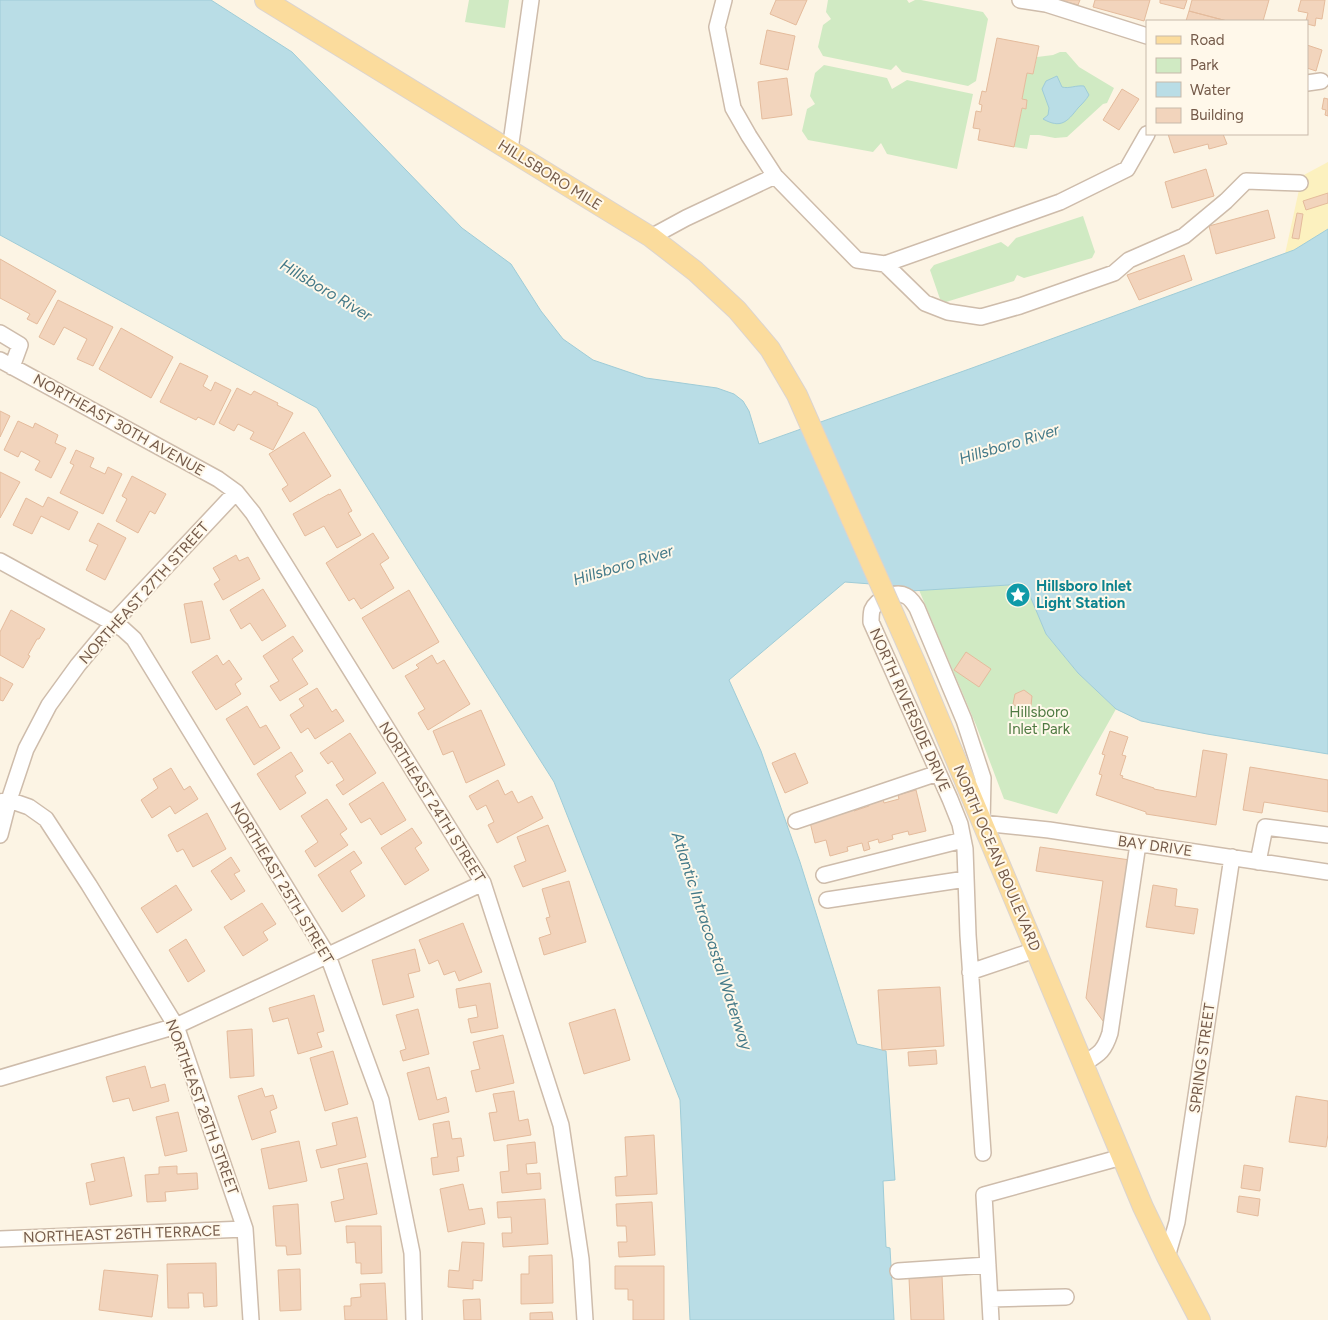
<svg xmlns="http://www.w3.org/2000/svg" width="1328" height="1320" font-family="Figtree,sans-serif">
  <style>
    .green { fill: #d0eac3 }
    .sand { fill: #fcf1bf }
    .water { fill: #b9dde6; stroke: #9fccd7 }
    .building { fill: #f2d4bc; stroke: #e4bb9c }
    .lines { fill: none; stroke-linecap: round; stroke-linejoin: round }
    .minor-casing { stroke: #cebcab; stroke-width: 18 }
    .major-casing { stroke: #dbd4d0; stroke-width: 22 }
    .minor { stroke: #fff; stroke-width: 15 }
    .major { stroke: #fbdc9d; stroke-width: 20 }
    .major-bridge-casing { stroke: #dbd4d0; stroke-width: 22; stroke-linecap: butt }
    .major-bridge { stroke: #fbdc9d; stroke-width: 20 }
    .labels { text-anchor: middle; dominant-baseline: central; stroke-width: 4; stroke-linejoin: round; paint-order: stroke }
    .street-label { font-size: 15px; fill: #755b4a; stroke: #fff8ea }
    .culture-label { font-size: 15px; font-weight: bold; fill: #0d838f; stroke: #fff8ea; text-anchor: start }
    .park-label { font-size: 15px; fill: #4f7a42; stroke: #fff8ea }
    .water-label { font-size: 16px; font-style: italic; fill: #437988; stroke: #fff8ea }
  </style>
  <rect width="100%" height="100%" fill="#fcf4e4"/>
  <path class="green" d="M469 0H509L505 28 465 22Z
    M828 0H907L909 3 915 0H921L983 12 988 19 976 81 968 86 902 72 896 65 891 70 823 56 818 47 823 25 831 19 826 12Z
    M1060 52H1066L1079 67 1114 88 1107 103 1103 104 1067 137 1055 138 1039 135H1030L1027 149 1014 147 1022 108 1026 109 1027 101 1022 99 1027 73 1033 74 1037 57 1053 55Z
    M824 65 887 78 892 89 907 80 973 94 957 169 887 154 881 143 873 152 808 140 802 131 807 109 815 104 810 96 815 73Z
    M1083 216 1095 252 1092 258 1024 278 1017 275 1014 281 946 302 940 299 930 270 934 265 1001 242 1008 247 1016 238Z
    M1025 584 1046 634 1078 673 1116 709 1057 814 1004 799 976 725 919 590Z"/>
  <path class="sand" d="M1328 162V229L1294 250 1285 254 1302 176Z"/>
  <path class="water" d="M0 0H211L292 52 462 228 511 264 541 311 563 339 593 360 646 378 717 388 734 394 743 401 749 411 759 444 972 368 1294 250 1328 229V754L1207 734 1141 721 1116 709 1078 673 1046 634 1025 584 911 591 897 586 845 582 729 680 761 751 800 862 857 1044 886 1051 895 1180 883 1181 886 1247 890 1248 894 1320H690L680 1100 554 782 317 408 0 235Z
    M1057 76 1062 87C1069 89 1076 85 1084 86L1089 95C1086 100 1082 104 1078 108 1067 122 1061 129 1043 119L1048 115 1049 108 1042 89 1046 81Z"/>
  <path class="building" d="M776 0H807L796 25 770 14Z
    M1059 0H1080L1078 5Z
    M1095 0H1150L1144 21 1093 7Z
    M1160 0H1187L1184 9 1160 3Z
    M1192 0H1269L1263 21H1227L1189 11Z
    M1301 0H1325L1322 19 1316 18 1315 26 1307 24 1306 21 1308 13 1298 11Z
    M1189 11 1227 21H1186Z
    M767 30 795 36 788 70 760 64Z
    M997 38 1039 46 1033 74 1027 73 1022 99 1027 100 1026 109 1022 108 1014 147 978 140 980 129 973 128 976 111 981 112 982 105 979 104 982 91 986 92Z
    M1307 45 1322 50 1316 71 1307 68Z
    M787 78 792 115 762 119 758 82Z
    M1122 89 1139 99 1119 130 1103 120Z
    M1324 98 1328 99V116L1325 115 1326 110 1322 109Z
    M1168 134H1223L1227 144 1209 149 1208 144 1174 153Z
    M1206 169 1214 196 1172 208 1165 182Z
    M1328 193V203L1306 210 1303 201Z
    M1268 210 1275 238 1216 254 1209 226Z
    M1297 213 1303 214 1299 239 1292 238Z
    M1184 255 1192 280 1139 300 1127 275Z
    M0 259 56 291 37 324 27 319 30 314 0 298Z
    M58 300 113 327 93 366 77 359 87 339 64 327 54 345 39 337Z
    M121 328 173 357 151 398 99 369Z
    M180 363 208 376 203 386 211 391 215 382 231 390 214 425 198 417 196 420 160 402Z
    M237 388 251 395 254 391 278 403 277 405 293 413 273 450 250 439 254 432 238 424 234 431 219 423Z
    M0 411 10 416 0 437Z
    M18 421 33 428 35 423 58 435 55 443 66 448 51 478 35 470 40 461 21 451 18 457 4 450Z
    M304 432 331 476 290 502 282 489 288 485 269 454Z
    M76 450 94 458 90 467 105 474 108 467 122 474 103 514 60 493 74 465 70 463Z
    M0 472 20 482 0 518Z
    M132 476 166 494 155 514 150 511 138 533 116 521 127 499 122 496Z
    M340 489 352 511 348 513 361 535 337 548 324 526 305 536 293 514 329 494V495Z
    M48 497 78 512 69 530 41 516 32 534 13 525 26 498 43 507Z
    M98 523 126 538 105 580 86 570 98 545 89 541Z
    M373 533 389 558 380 564 394 588 361 609 354 598 349 601 326 563Z
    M236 555 239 561 248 557 260 579 223 600 214 584 220 580 213 568Z
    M263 589 286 626 262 641 250 623 241 629 230 610Z
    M409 590 439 642 393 669 362 618Z
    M202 601 210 639 191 643 184 604Z
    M11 610 45 629 39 639H37L28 655 30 656 23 668 0 655V632Z
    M293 636 303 651 292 659 308 684 280 701 270 686 279 681 263 656Z
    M966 652 991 669 979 687 954 670Z
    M217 655 223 665 229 660 242 679 235 684 241 694 216 710 192 672Z
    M432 655 437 664 444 660 470 704 428 730 418 713 425 709 405 676 419 668 416 665Z
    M0 677 13 684 3 701 0 700Z
    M317 688 332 712 336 709 344 721 315 739 308 728 301 733 290 715 304 706 299 699Z
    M1024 690 1032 696 1031 706 1021 710 1013 704 1015 694Z
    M247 706 260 728 266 725 280 748 254 765 226 719Z
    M481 710 505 765 466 783 453 751 443 755 433 731Z
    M1110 731 1128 737 1122 755 1126 756 1120 775 1123 776 1122 778 1154 788V789L1196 797 1203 750 1227 754 1216 825 1146 814V812L1096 795 1102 775 1099 774 1105 755 1102 754Z
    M350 733 376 773 343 795 336 785 344 780 332 761 328 764 320 753Z
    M291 752 303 771 295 776 306 793 280 810 257 774Z
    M795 753 808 783 785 793 772 763Z
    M1250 767 1328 780V812L1264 802 1262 813 1243 810Z
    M171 768 184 790 190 786 198 799 175 814 170 806 152 818 141 800 158 788 153 779Z
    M498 780 505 795 512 791 518 803 532 796 543 818 497 843 488 825 494 822 486 805 477 810 469 796Z
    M383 782 406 820 381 835 370 818 361 823 349 804Z
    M916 790 926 831 909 835 908 831 892 835 893 839 879 843 878 839 868 842 870 849 864 851 862 843 847 847 848 851 830 856 826 840 815 843 809 818H827L843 813 842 809 853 807 854 811 869 806 868 802 883 799 884 803 899 799 898 795Z
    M327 799 347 829 340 834 348 845 315 867 305 851 318 842 301 816Z
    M207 813 226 849 193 867 183 849 177 852 168 835Z
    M548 825 566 871 523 887 514 866 526 861 517 837Z
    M412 828 422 843 415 848 429 870 405 885 381 848Z
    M1040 847 1130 860 1106 1025 1086 998 1103 881 1036 871Z
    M354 851 362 863 350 871 365 896 342 912 318 875Z
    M231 857 240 871 234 874 245 891 231 900 211 871Z
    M569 881 586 942 544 955 539 938 551 934 546 918 550 917 542 889Z
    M176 885 192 910 157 933 141 908Z
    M1153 885 1177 889 1175 906 1198 909 1194 934 1146 927Z
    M262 903 276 924 263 932 268 940 243 956 224 927Z
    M463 923 482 972 459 981 455 971 444 975 438 960 429 964 419 940Z
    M186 939 205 971 188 982 169 950Z
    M415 949 420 971 408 974 414 997 383 1005 372 960Z
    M490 983 498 1028 471 1033 468 1019 478 1017 476 1005 459 1008 456 989Z
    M940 987 944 1046 882 1050 878 990Z
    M314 995 324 1031 317 1033 322 1047 298 1054 288 1018 273 1022 269 1008Z
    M418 1009 429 1054 403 1061 400 1051 406 1049 396 1015Z
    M615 1009 630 1060 584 1074 569 1023Z
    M252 1029 254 1076 230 1078 227 1031Z
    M503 1035 514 1083 476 1092 471 1071 480 1069 473 1042Z
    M936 1050 937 1064 909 1066 908 1052Z
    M333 1051 348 1104 325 1111 310 1058Z
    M145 1066 151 1088 165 1084 169 1101 133 1111 129 1098 113 1102 106 1077Z
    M429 1067 437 1100 446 1097 449 1112 419 1120 407 1073Z
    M262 1088 265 1097 273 1095 277 1108 270 1111 276 1132 252 1140 238 1096Z
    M514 1091 519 1121 528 1119 531 1135 494 1141 489 1113 497 1112 493 1094Z
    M1296 1096 1328 1101V1134L1326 1147 1289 1142Z
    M178 1112 187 1151 165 1156 156 1117Z
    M357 1117 366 1157 321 1168 316 1150 337 1145 332 1123Z
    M449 1121 452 1139 461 1138 464 1156 457 1157 459 1171 433 1175 431 1158 438 1157 433 1124Z
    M654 1135 657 1194 616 1196 615 1177 627 1176 625 1137Z
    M299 1141 307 1181 269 1189 261 1149Z
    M535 1142 537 1163 526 1164 527 1174 540 1173 541 1189 502 1193 500 1172 509 1171 507 1145Z
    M124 1157 132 1196 90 1205 86 1183 95 1181 91 1164Z
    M367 1163 377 1214 335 1222 331 1202 344 1199 338 1169Z
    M1244 1165 1263 1168 1260 1191 1241 1188Z
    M177 1166V1174L197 1173 198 1189 165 1192 166 1201 147 1202 145 1175 159 1174V1167Z
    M463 1184 469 1210 482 1208 485 1224 448 1232 440 1189Z
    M1239 1196 1260 1199 1258 1216 1237 1212Z
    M545 1199 548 1244 503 1247 502 1233H512L511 1217 498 1218 497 1202Z
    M652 1202 655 1255 619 1257 618 1242H627L626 1226H617L616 1204Z
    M298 1204 301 1254 287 1255 286 1246H276L273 1206Z
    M346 1226H381L382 1273 361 1274V1263H356L355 1242 347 1243Z
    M462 1242 484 1243 482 1281 473 1280V1289L448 1287 449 1270 459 1271Z
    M552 1255 553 1303 521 1304V1274H529V1256Z
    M216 1263 217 1306 204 1307 203 1293H188L189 1308H168L167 1264Z
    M615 1266H664V1320H633V1300H628V1289H615Z
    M300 1269 301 1310 280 1311 278 1270Z
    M104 1270 158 1275 152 1317 99 1310Z
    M942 1276 944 1320H911L909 1278Z
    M385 1283 387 1320H345L344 1306H351V1298L361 1297 360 1284Z
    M480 1299 481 1320H464L463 1300Z
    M552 1312 553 1320H530V1313Z"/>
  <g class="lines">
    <defs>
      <path id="minor" d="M724 0 717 27 733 108 749 136 775 176
        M1020 0 1046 4 1147 36
        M1307 83 1321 81
        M510 150 531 0
        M651 237 686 218 775 176 857 260 885 264 1060 202 1127 169 1147 134
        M885 264 925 303 948 312 981 317 1020 306 1114 273 1129 260 1184 236 1226 201 1246 181 1300 183
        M0 333 20 345 12 367
        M0 360 218 479 236 492 253 513 483 883 561 1125 581 1259 585 1320
        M0 561 113 623 123 629 134 639 328 956 381 1100 412 1253 414 1320
        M0 802 9 800 29 807 46 819 89 885 176 1026 245 1229 251 1320
        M796 821 938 773
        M0 835 9 800 26 749 49 705 78 665 113 623 236 492
        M1258 862 1265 827 1328 835
        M824 875 963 840
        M827 900 966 879
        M970 972 1035 950
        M1083 1064C1099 1054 1104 1052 1110 1033L1138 844
        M0 1078 176 1026 483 883
        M983 1153 968 935 965 849 960 824 950 799 871 622C871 618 871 614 872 610 877 599 896 590 906 596 911 598 914 604 917 608L964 720 983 778 982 823 1049 830 1328 872
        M0 1239 245 1229
        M1167 1257 1177 1222 1232 857
        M898 1271 988 1265
        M990 1299 1066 1297
        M991 1320 984 1195 1122 1157"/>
      <path id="major" d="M265 0 651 237 695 271 737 310 770 349 797 395 852 520
        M918 669 1143 1207 1167 1257 1200 1320"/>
    </defs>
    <use href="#minor" class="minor-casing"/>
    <use href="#major" class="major-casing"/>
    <use href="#minor" class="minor"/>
    <use href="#major" class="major"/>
    <defs>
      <path id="major-bridge" d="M852 520 918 669"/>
    </defs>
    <use href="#major-bridge" class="major-bridge-casing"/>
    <use href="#major-bridge" class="major-bridge"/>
  </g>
  <defs>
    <symbol id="sight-disc" viewBox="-11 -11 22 22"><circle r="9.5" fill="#0f9aa8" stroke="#fff8ea"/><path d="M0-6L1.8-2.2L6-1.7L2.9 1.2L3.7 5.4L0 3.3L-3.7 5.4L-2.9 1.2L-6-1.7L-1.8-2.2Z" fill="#fff"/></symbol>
  </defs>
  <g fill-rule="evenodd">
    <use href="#sight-disc" x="1004" y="581" width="28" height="28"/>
  </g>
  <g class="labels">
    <g class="street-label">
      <text transform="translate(550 175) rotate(32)">HILLSBORO MILE</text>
      <text transform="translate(119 425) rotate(29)">NORTHEAST 30TH AVENUE</text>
      <text transform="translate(144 593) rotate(-48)">NORTHEAST 27TH STREET</text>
      <text transform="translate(910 710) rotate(66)">NORTH RIVERSIDE DRIVE</text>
      <text transform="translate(432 802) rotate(58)">NORTHEAST 24TH STREET</text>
      <text transform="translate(1155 846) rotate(8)">BAY DRIVE</text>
      <text transform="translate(997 858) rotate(67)">NORTH OCEAN BOULEVARD</text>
      <text transform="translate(282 883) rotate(59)">NORTHEAST 25TH STREET</text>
      <text transform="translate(1202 1058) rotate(-82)">SPRING STREET</text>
      <text transform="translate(202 1107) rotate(70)">NORTHEAST 26TH STREET</text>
      <text transform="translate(122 1234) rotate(-2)">NORTHEAST 26TH TERRACE</text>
    </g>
    <g class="culture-label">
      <text x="1036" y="586">Hillsboro Inlet<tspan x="1036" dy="17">Light Station</tspan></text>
    </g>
    <g class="park-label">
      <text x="1039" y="712">Hillsboro<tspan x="1039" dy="17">Inlet Park</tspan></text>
    </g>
    <g class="water-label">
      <text transform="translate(326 290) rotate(31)">Hillsboro River</text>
      <text transform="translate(1009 444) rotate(-17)">Hillsboro River</text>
      <text transform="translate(623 565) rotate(-17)">Hillsboro River</text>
      <text transform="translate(712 941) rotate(72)">Atlantic Intracoastal Waterway</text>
    </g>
  </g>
  <rect x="1146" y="20" width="162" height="115" fill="#fff8ea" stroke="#c8b9aa"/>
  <rect x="1156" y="36" width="25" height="8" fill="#fbdc9d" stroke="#c8b9aa"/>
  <text x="1190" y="45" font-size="15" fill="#755b4a">Road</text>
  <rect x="1156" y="58" width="25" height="15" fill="#d0eac3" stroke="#c8b9aa"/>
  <text x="1190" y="70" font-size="15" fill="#755b4a">Park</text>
  <rect x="1156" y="82" width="25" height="15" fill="#b9dde6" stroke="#c8b9aa"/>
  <text x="1190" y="95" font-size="15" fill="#755b4a">Water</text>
  <rect x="1156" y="108" width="25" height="15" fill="#f2d4bc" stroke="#c8b9aa"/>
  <text x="1190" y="120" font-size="15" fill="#755b4a">Building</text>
</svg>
